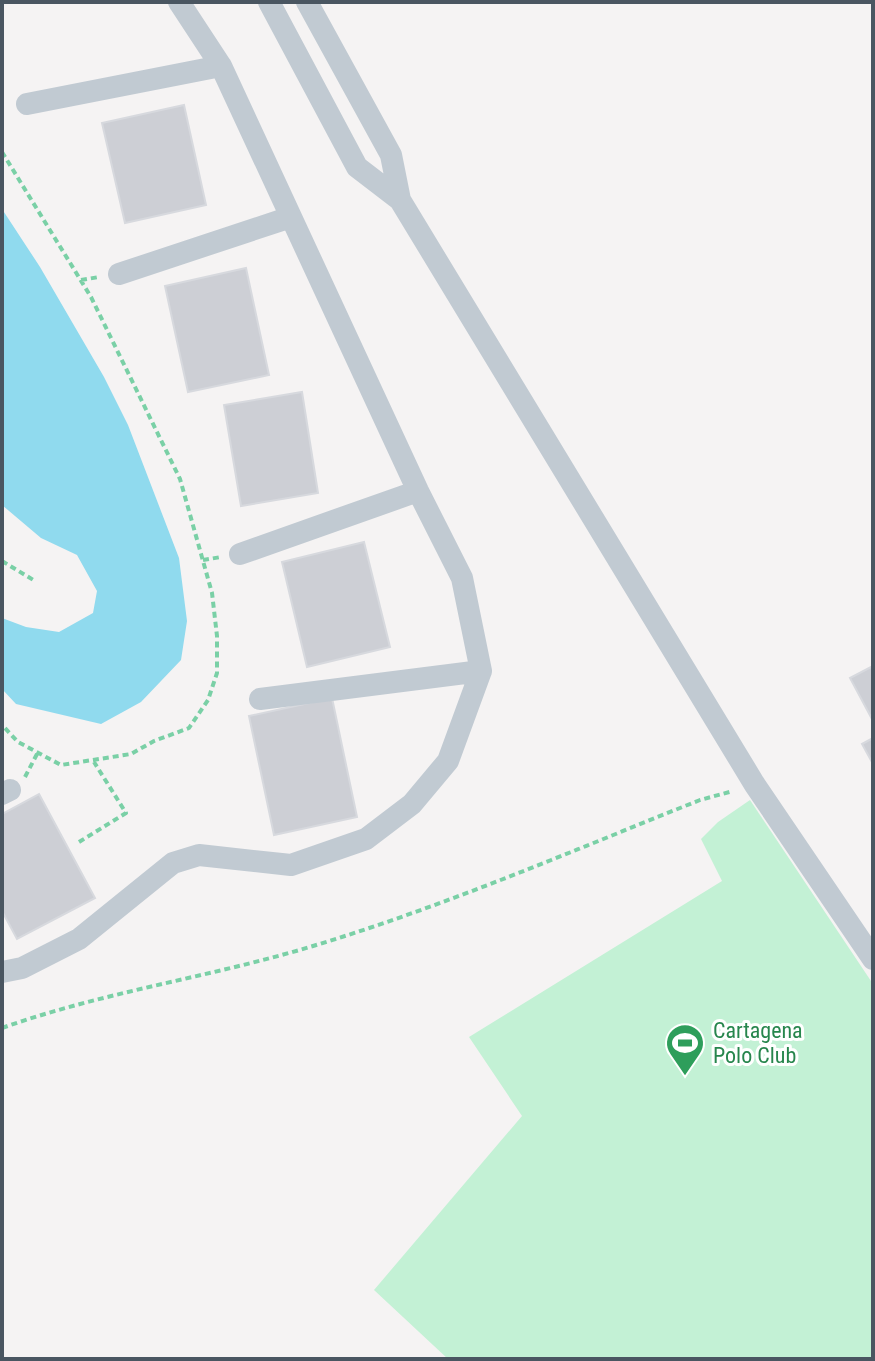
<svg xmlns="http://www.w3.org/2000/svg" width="875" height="1361" font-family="'Roboto Condensed',sans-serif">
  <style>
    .green { fill: #c3f1d5 }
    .water { fill: #90daee }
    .building { fill: #cdcfd5; stroke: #d7d9de; stroke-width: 2 }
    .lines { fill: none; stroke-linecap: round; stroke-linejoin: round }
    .path { stroke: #7ad0a6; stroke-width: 4; stroke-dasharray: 6 4; stroke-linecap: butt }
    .minor { stroke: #c1cad2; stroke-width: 22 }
    .labels { text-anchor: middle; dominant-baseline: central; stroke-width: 6; stroke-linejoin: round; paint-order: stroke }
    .leisure-label { font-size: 22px; fill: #27864d; stroke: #fff; text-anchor: start }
  </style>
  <rect width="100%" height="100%" fill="#f5f3f3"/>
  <path class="green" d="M750 800 873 984V1359H448L374 1290 522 1116 469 1037 722 881 701 839 718 822Z"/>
  <path class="water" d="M2 209 40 267 104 377 128 425 179 558 187 621 181 660 141 702 101 724 16 704 2 689V618L26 627 59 632 93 613 97 591 77 555 41 538 2 505Z"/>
  <path class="building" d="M184 105 206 205 125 223 102 123Z
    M246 268 269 375 188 392 165 286Z
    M302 392 318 493 241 506 224 405Z
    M364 542 390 647 307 667 282 562Z
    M873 666V718L872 719 850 678Z
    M332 698 357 817 274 835 249 716Z
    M873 738V764L862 744Z
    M39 794 95 898 17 939 2 911V814Z"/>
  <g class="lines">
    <path class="path" d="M2 152 91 297 180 479 212 593 217 636V673L208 700 189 728 154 741 131 754 61 765 18 742 2 725
      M81 280 99 277
      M203 560 221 557
      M2 561 35 581
      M25 777 37 754
      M79 842 126 813 94 762
      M2 1028C103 992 211 977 313 946 445 906 572 851 700 800L733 791"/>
    <path class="minor" d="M269 2 357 167 400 200
      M307 2 391 155 400 200 755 785 873 959
      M27 104 221 66
      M119 274 291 217
      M240 554 418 491
      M260 699 481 671
      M2 794 10 790
      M2 972 22 968 79 939 173 863 199 855 291 865 366 839 412 804 448 761 481 671 462 578 418 491 221 66 179 2"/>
  </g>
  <defs>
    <symbol id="stadium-pin" viewBox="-11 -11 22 30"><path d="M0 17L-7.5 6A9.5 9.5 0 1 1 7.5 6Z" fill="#2e9e5b" stroke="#fff"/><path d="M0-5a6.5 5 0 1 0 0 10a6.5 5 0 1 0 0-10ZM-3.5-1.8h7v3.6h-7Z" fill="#fff"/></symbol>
  </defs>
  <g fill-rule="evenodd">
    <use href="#stadium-pin" x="663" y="1021" width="44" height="60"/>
  </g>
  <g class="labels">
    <g class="leisure-label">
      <text x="713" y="1030">Cartagena<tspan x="713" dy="25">Polo Club</tspan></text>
    </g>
  </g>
  <rect width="875" height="1361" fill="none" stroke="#4a5661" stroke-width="8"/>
</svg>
